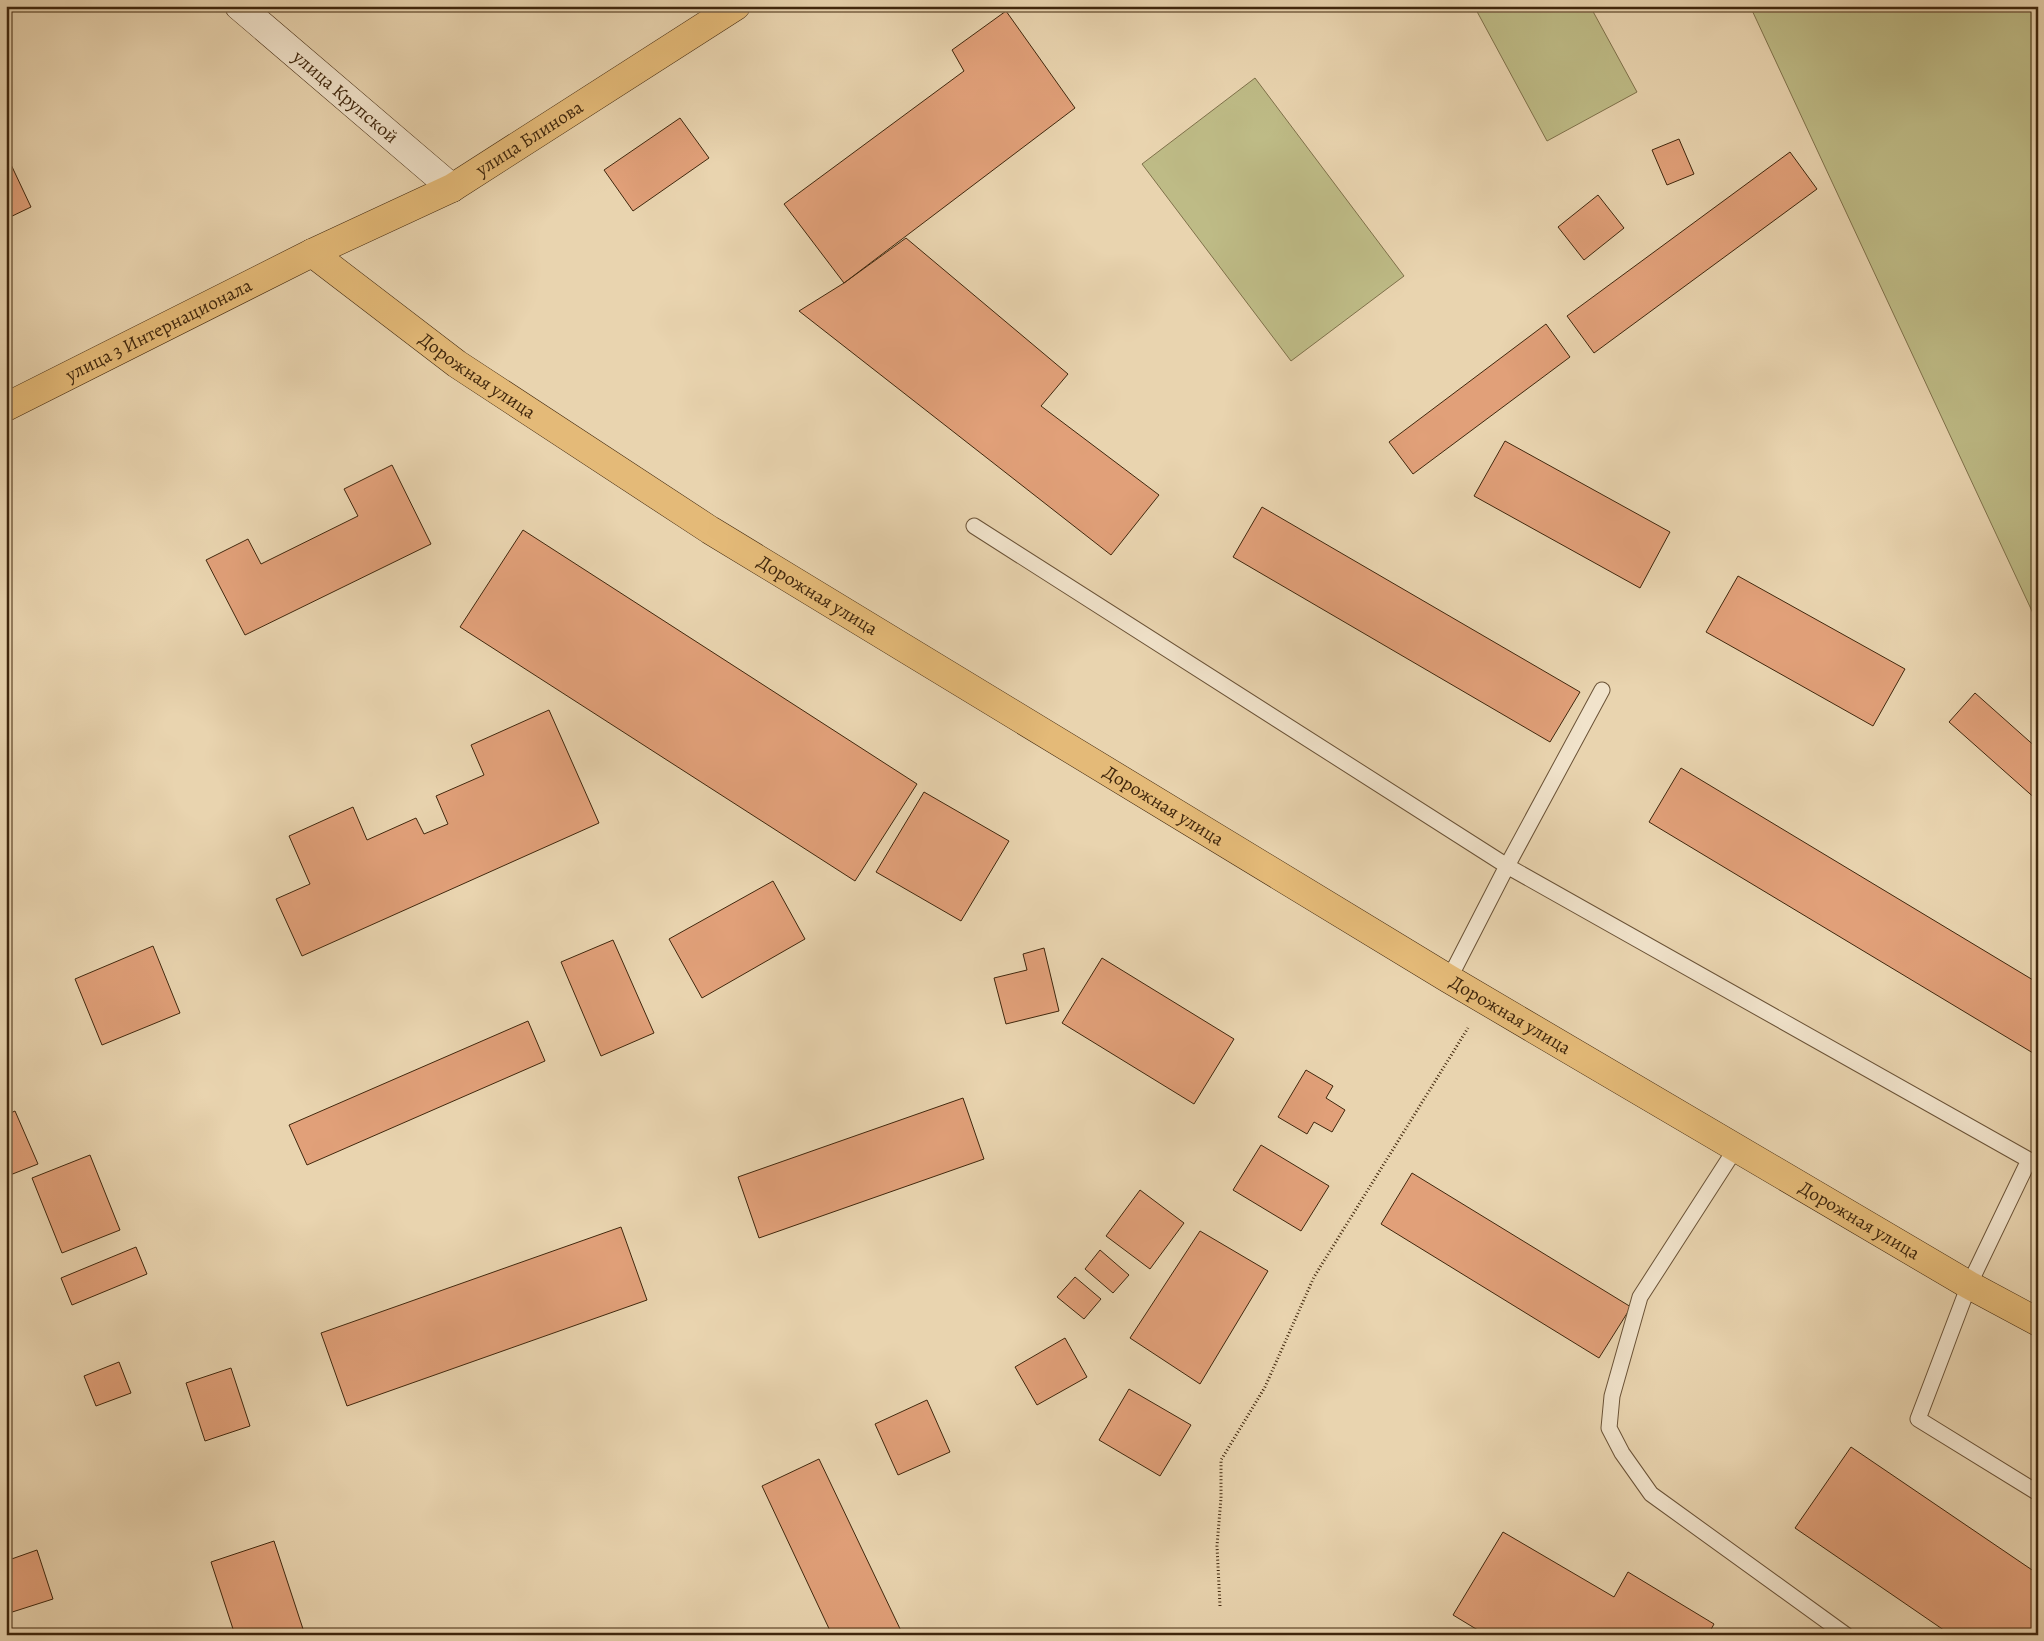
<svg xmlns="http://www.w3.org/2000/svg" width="2044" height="1641" font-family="Alegreya,serif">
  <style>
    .green { fill: #bebb86; stroke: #7f714a }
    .building { fill: #e1a079; stroke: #40270d }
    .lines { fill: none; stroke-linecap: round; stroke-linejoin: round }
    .service-casing { stroke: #6a5236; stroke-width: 17 }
    .secondary-casing { stroke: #40270d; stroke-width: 29 }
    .primary-casing { stroke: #40270d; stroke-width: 29 }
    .path { stroke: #40270d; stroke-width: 3; stroke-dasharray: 1 2.5; stroke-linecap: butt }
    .service { stroke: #f1e3cb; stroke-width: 15 }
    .secondary { stroke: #f1e3cb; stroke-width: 28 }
    .primary { stroke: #e4ba78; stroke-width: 28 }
    .labels { text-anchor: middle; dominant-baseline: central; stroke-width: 4; stroke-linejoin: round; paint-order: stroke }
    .street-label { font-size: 19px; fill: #40270d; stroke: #f1e3cb }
  </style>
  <rect width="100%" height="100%" fill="#e9d4af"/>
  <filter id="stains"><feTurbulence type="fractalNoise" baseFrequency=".004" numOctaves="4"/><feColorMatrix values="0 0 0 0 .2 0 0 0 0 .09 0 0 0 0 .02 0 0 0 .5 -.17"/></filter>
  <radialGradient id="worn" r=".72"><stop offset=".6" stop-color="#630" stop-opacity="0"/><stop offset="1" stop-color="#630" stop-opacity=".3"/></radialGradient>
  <path class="green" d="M1474 6H1590L1637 92 1547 141Z
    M1750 6H2038V624Z
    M1255 78 1404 276 1291 361 1142 164Z"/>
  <path class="building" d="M1006 11 1075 108 844 283 784 204 964 71 952 50Z
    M680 118 709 158 633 211 604 170Z
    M1679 139 1694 174 1667 185 1652 150Z
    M1790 152 1817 189 1594 353 1567 316Z
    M6 154 31 207 6 219Z
    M1598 195 1624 228 1584 260 1558 227Z
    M906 238 1068 374 1041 406 1159 495 1111 555 799 311 844 283Z
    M1546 324 1570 357 1413 474 1389 442Z
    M1505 441 1670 532 1640 588 1474 496Z
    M392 465 431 544 245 635 206 560 248 539 261 564 358 516 344 489Z
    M1262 507 1580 692 1550 742 1233 557Z
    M523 530 917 784 855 881 460 627Z
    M1738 576 1905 669 1873 726 1706 632Z
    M1975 693 2038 749V801L1949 722Z
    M549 710 599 823 302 956 276 899 310 884 289 836 353 807 367 840 416 818 424 834 448 824 436 796 484 775 471 745Z
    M1681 768 2038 983V1056L1649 822Z
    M924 792 1009 841 961 921 876 872Z
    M773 881 805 939 702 998 669 939Z
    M613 940 654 1033 601 1056 561 962Z
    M153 946 180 1013 102 1045 75 979Z
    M1044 948 1059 1011 1006 1024 994 978 1027 970 1023 954Z
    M1102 958 1234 1039 1194 1104 1062 1023Z
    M528 1021 545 1061 307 1165 289 1125Z
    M1306 1070 1333 1086 1326 1098 1345 1110 1332 1132 1314 1122 1307 1134 1278 1117Z
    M963 1098 984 1159 759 1238 738 1177Z
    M15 1111 38 1164 10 1175 6 1167V1115Z
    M1261 1145 1329 1186 1301 1231 1233 1190Z
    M90 1155 120 1230 62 1253 32 1178Z
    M1412 1173 1631 1307 1599 1358 1381 1224Z
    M1140 1190 1184 1223 1150 1269 1106 1236Z
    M621 1227 647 1300 347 1406 321 1333Z
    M1200 1231 1268 1271 1200 1384 1130 1338Z
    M136 1247 147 1274 72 1305 61 1278Z
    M1100 1250 1129 1275 1113 1293 1085 1269Z
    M1075 1277 1101 1299 1084 1319 1057 1297Z
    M1065 1338 1087 1377 1037 1405 1015 1367Z
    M119 1362 131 1393 96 1406 84 1376Z
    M231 1368 250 1426 205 1441 186 1383Z
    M1129 1389 1191 1425 1160 1476 1099 1440Z
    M927 1400 950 1452 898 1475 875 1424Z
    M1851 1447 2038 1574V1635H1951L1795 1528Z
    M819 1459 903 1635H832L762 1486Z
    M1503 1532 1614 1597 1628 1572 1714 1624 1708 1635H1486L1453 1615Z
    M274 1541 305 1635H235L211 1562Z
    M37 1550 53 1599 6 1614V1561Z"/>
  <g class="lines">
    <defs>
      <path id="service" d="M974 526 1507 866 2029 1160 1969 1285 1918 1419 2038 1493
        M1449 979 1507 866 1602 690
        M1736 1148 1640 1297 1612 1396 1609 1428 1622 1453 1651 1494 1846 1635"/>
      <g id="secondary">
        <path id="s1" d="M239 6 452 188"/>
      </g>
      <g id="primary">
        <path id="s2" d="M312 253 457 364 710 530 1449 979 1969 1285 2038 1322"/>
        <path id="s3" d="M6 407 312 253 452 188 736 6"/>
      </g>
    </defs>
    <use href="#service" class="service-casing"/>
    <use href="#secondary" class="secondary-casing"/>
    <use href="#primary" class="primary-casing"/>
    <path class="path" d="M1220 1606 1217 1546 1221 1498V1460L1265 1387 1314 1277 1468 1028"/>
    <use href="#service" class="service"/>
    <use href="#secondary" class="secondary"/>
    <use href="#primary" class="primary"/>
  </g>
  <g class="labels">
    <g class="street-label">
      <text stroke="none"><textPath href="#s1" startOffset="140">улица Крупской</textPath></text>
      <text stroke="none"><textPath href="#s3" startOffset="589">улица Блинова</textPath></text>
      <text stroke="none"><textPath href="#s3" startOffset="171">улица 3 Интернационала</textPath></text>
      <text stroke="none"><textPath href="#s2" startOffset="206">Дорожная улица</textPath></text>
      <text stroke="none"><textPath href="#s2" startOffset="611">Дорожная улица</textPath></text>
      <text stroke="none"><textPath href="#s2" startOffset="1016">Дорожная улица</textPath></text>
      <text stroke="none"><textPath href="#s2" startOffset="1421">Дорожная улица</textPath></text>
      <text stroke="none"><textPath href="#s2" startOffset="1826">Дорожная улица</textPath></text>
    </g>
  </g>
  <rect width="2044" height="1641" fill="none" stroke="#e9d4af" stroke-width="25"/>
  <rect x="8" y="8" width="2029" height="1626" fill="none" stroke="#40270d" stroke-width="2.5"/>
  <rect x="12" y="12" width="2019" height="1616" fill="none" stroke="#40270d"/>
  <rect width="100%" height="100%" filter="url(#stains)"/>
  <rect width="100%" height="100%" fill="url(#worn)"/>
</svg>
